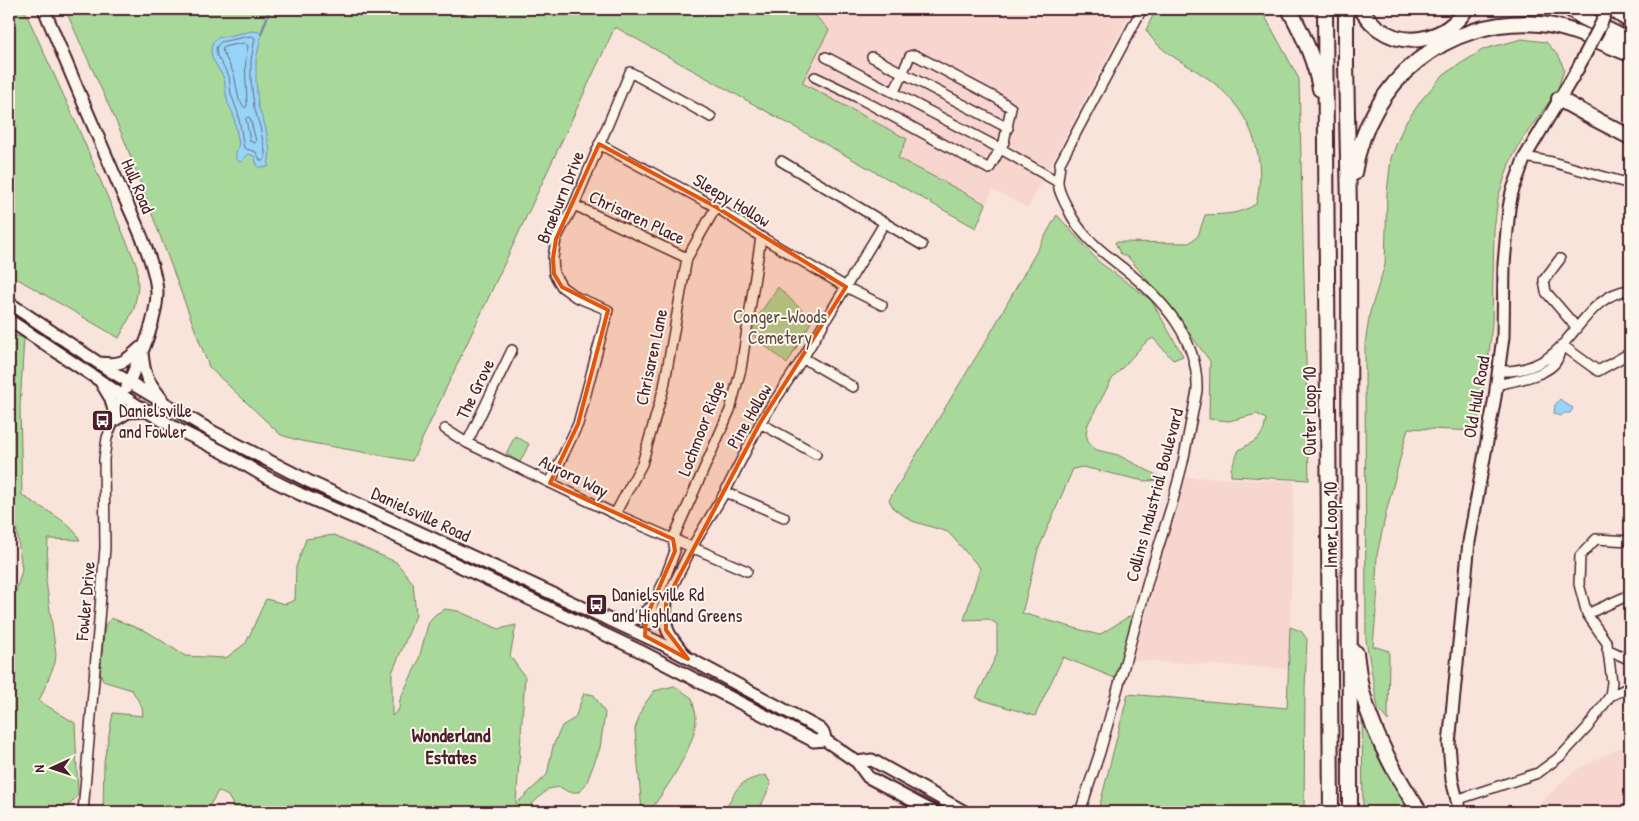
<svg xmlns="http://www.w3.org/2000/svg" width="1639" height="821" font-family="'Patrick Hand',sans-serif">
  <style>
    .built { fill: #f7d6cf }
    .green { fill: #a8d99a; stroke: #797c62 }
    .water { fill: #97d5f8; stroke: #788ca6 }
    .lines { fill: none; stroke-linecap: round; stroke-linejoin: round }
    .shore { stroke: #69687d; stroke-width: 1 }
    .stream { stroke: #788ca6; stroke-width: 2.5 }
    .minor-casing { stroke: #4a1f2b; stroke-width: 12 }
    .major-casing { stroke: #4a1f2b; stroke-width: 15 }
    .highway-casing { stroke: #4a1f2b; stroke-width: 18 }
    .minor { stroke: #fbf7ec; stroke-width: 9 }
    .major { stroke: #fbf7ec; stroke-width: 11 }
    .highway { stroke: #fbf7ec; stroke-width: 14 }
    .major-bridge-casing { stroke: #4a1f2b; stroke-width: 15; stroke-linecap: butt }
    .major-bridge { stroke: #fbf7ec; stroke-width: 11 }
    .marked { fill: #e0560e; fill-opacity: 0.2; stroke: #e0560e; stroke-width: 4; stroke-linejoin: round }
    .labels { text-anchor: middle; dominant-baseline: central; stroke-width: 4; stroke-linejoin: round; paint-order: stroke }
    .street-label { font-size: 18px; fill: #4a1f2b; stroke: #fbf7ec }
    .park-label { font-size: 18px; fill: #624e47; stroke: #fbf7ec }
    .poi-label { font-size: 18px; fill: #4a1f2b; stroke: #fbf7ec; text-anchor: start }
    .neighbourhood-label { font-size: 19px; font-weight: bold; fill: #4a1f2b; stroke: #fbf7ec }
  </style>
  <rect width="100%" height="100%" fill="#f9e4db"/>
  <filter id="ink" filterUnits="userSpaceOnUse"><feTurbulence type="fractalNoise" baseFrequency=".02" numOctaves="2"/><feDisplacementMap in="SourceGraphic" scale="10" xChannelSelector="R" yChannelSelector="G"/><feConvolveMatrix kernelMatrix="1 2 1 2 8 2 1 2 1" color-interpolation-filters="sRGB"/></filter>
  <g filter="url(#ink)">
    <path class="built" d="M809 9H1132L1028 208 993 190 986 204 897 158 907 139 802 83 829 30Z
      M1185 477 1294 481 1289 669 1132 660Z
      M1619 748H1630V812H1544L1538 805 1574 771Z"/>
    <path class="green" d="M9 9H24L73 116 137 266 138 288 134 309 119 338 9 274Z
      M65 9H809L829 30 802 83 907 139 898 158 986 204 976 228 615 27 412 461 301 441 281 435 209 367 124 139Z
      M1156 9H1261L1299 79 1309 480 1231 476V469L1239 450 1258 439 1264 430 1266 419 1257 414 1229 421 1209 419 1210 361 1161 296 1129 258 1120 253 1115 242 1189 243 1198 236 1205 215C1225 214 1238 215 1256 204 1269 152 1247 104 1203 75 1182 61 1159 52 1146 30Z
      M1522 39 1546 42 1560 58 1564 70 1557 91 1523 138 1509 164 1498 198 1494 231 1492 323 1488 365 1476 431 1408 428 1386 513 1377 555 1376 579 1378 588 1373 646 1389 651 1388 721 1378 709 1366 640 1365 344 1370 312 1385 265 1387 193 1391 158 1404 125 1423 98 1444 74 1484 49Z
      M1057 215 1099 262 1151 300 1183 356 1173 360 1153 338 1145 343 1112 379 1088 424 1086 434 1089 444 1097 450 1118 455 1166 480 1144 481 1083 467 1073 469 1038 550 1022 613 1099 635 1133 614 1117 679 1063 657 1035 716 976 698 997 654V624L988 619 964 620 980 568 948 532 912 521 894 509 889 500 990 334Z
      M778 287 812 320 787 364 748 331Z
      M9 334 24 338 20 406 22 495C40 508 70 520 80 540L48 539 46 581 56 654 55 663 39 701 75 723 78 795C74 799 69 807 64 810 51 817 23 810 9 808V606L13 602 22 570 15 518 9 511Z
      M515 436 529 444 520 462 506 454Z
      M334 535 396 562 413 583 416 615 392 673V716L399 709 400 699 418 662 429 621 436 614 445 609 458 611 499 629 516 625 510 656 525 677 516 804 547 775 553 746 562 726 575 718 584 693 594 695 605 713 600 748 586 784 579 792H568L560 787 548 789 532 804 529 812H237L228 796 218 791 210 805 208 812H103L104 761 113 713 143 716 142 707 132 690 103 681 100 672 105 625 111 618 148 632 185 656 226 658 246 643 266 599 285 604 295 600 296 567 306 539Z
      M1290 627 1301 631 1307 639 1305 688 1304 812H1098L1128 694 1287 708Z
      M674 686 692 698C693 705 696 712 696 718 697 744 665 791 649 812H642L635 729 642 708 654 691Z
      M1355 688 1417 812H1363L1362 717H1358V812H1355Z
      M766 775 771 784 758 812H724C738 787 736 782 766 775Z"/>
    <path class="water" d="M252 31 260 32 261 37 256 60V80L258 106 265 125 270 151 268 167H258L254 156 249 154 241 162 236 160V152L239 144 233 113 228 104 226 94 224 78 212 58 211 51 212 44 217 38Z
      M1560 399 1567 405 1572 407 1573 408 1570 413H1564L1561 416 1554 414 1555 405Z"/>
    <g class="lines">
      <path class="shore" d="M252 36 255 38 251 60V80L254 107 260 127 265 151V159L262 161 260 160 256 152 244 148 238 113 231 94 229 76 217 56 216 50 217 46 221 42Z
        M245 43 248 46C243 68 247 84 247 106L245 108 239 100 234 74 222 50 224 47Z
        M248 117 250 118 256 141 255 143 250 141 246 119Z"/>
      <path class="stream" d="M261 34 270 9"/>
      <defs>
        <path id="minor" d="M826 57 1001 149 1058 182
          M872 57 1008 128
          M815 77 857 97 989 169 1004 142 1011 108 998 99 915 55 910 56 894 92
          M599 144 716 207 761 237 846 287 882 305
          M1525 157 1552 162 1630 184
          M781 161 922 245
          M574 205 687 258
          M1560 259 1544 280 1546 292 1576 327
          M1562 345 1598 371 1630 353
          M803 358 853 387
          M1499 371C1524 372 1547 363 1564 343 1583 322 1599 293 1630 290
          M1496 385C1512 381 1549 376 1557 360 1559 356 1560 350 1562 346
          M760 423 816 454
          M445 429 467 443 615 514 747 571
          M467 443 512 350
          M550 483 578 424 608 310 576 297 562 287 554 274 553 258 556 239 574 205 630 72 711 117
          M725 492 784 517
          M615 514 642 464 664 387 687 258 716 207
          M648 614 664 581 675 551 673 539 730 410 741 369 761 237
          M1587 614 1627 596
          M648 625 656 620 692 547 725 492 760 423 803 358 885 222
          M1607 649 1630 660
          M1610 696 1630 687
          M1456 800 1538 773 1562 755 1587 728 1610 696 1612 682 1607 643 1587 614 1579 584 1580 556 1596 539 1630 541
          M83 812 105 548 104 459 107 438 123 396
          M1080 812 1100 752 1149 577 1172 504 1183 462 1197 391C1199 339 1163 299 1123 268 1099 249 1080 236 1067 207 1063 199 1058 191 1058 182 1058 176 1060 169 1060 163L1142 9"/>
        <path id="major" d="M44 9C69 70 95 130 121 190 133 217 157 266 157 294 156 324 139 359 127 387
          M9 303 109 370 213 432 310 482 662 644 820 729 824 734 825 740 857 762 868 777 934 812
          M9 320 138 406 177 429 223 452 266 477 300 494 385 531 640 651 814 741 825 740
          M142 352C144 375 146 379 161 398
          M99 363C121 366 125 362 140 348
          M102 384 111 399 115 415
          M113 421 128 412 147 411
          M666 601C664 629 666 632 684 654
          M617 621C632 622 639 618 651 608
          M857 762 872 760 965 812
          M1460 812 1452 780 1449 744 1469 542 1495 397 1503 337 1504 264 1509 208 1512 192 1525 157 1577 70"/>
        <path id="highway" d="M1289 9C1303 34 1315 60 1320 89
          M1325 9 1331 812
          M1346 9V65L1349 208 1350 812
          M1361 9C1366 16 1371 24 1379 29 1409 50 1447 38 1466 9
          M1570 9 1584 18 1630 41
          M1612 9 1630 21
          M1559 99 1597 120 1630 137
          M1354 173C1368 81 1447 16 1540 24 1571 27 1601 43 1630 54
          M1356 653C1358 666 1359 681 1363 695 1375 738 1395 775 1420 812"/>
      </defs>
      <use href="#minor" class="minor-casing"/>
      <use href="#major" class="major-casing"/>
      <use href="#highway" class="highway-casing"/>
      <use href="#minor" class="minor"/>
      <use href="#major" class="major"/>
      <use href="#highway" class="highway"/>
      <defs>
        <path id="major-bridge" d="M1577 70 1601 24 1607 9"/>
      </defs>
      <use href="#major-bridge" class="major-bridge-casing"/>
      <use href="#major-bridge" class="major-bridge"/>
    </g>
  </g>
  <path class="marked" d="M599 144 716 207 846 287 760 423 666 601V630L688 659 645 636 646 618 675 551 673 539 550 483 578 424 608 310 562 287 554 274 553 258 556 239Z"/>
  <defs>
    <symbol id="bus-square" viewBox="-11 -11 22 22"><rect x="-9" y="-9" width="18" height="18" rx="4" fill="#4a1f2b" stroke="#fbf7ec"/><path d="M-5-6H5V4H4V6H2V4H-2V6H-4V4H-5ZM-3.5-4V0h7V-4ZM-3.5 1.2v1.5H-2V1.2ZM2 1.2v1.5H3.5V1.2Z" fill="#fff"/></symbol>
  </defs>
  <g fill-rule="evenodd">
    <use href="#bus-square" x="90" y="408" width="25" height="25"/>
    <use href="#bus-square" x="584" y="592" width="25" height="25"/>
  </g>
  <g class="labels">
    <g class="street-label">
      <text transform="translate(138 186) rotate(67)">Hull Road</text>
      <text transform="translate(560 197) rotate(-68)">Braeburn Drive</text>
      <text transform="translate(732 200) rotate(31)">Sleepy Hollow</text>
      <text transform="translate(637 217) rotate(25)">Chrisaren Place</text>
      <text transform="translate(651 357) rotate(-78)">Chrisaren Lane</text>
      <text transform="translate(475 389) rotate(-64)">The Grove</text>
      <text transform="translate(1476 397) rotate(-80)">Old Hull Road</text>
      <text transform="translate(1309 411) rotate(-90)">Outer Loop 10</text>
      <text transform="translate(749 416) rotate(-60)">Pine Hollow</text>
      <text transform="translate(701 428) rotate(-69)">Lochmoor Ridge</text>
      <text transform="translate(574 476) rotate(26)">Aurora Way</text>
      <text transform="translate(1154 495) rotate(-75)">Collins Industrial Boulevard</text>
      <text transform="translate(421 514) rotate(25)">Danielsville Road</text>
      <text transform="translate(1330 525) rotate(-90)">Inner Loop 10</text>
      <text transform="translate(85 601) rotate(-85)">Fowler Drive</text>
    </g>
    <g class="park-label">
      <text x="780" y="316">Conger-Woods<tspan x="780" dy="21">Cemetery</tspan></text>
    </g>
    <g class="poi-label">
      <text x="119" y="410">Danielsville<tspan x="119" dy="21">and Fowler</tspan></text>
      <text x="612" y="594">Danielsville Rd<tspan x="612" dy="21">and Highland Greens</tspan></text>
    </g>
    <g class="neighbourhood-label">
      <text x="451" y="735">Wonderland<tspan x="451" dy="22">Estates</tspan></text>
    </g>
  </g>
  <rect width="1639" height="821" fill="none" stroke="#fbf7ec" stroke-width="30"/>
  <rect x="15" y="15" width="1609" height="791" fill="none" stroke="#4a1f2b" stroke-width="2" filter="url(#ink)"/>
  <g transform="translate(52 768) rotate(267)" stroke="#fbf7ec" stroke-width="4" paint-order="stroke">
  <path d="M0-4L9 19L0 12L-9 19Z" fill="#4a1f2b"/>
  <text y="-8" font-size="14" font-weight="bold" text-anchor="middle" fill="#4a1f2b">N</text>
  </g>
</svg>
